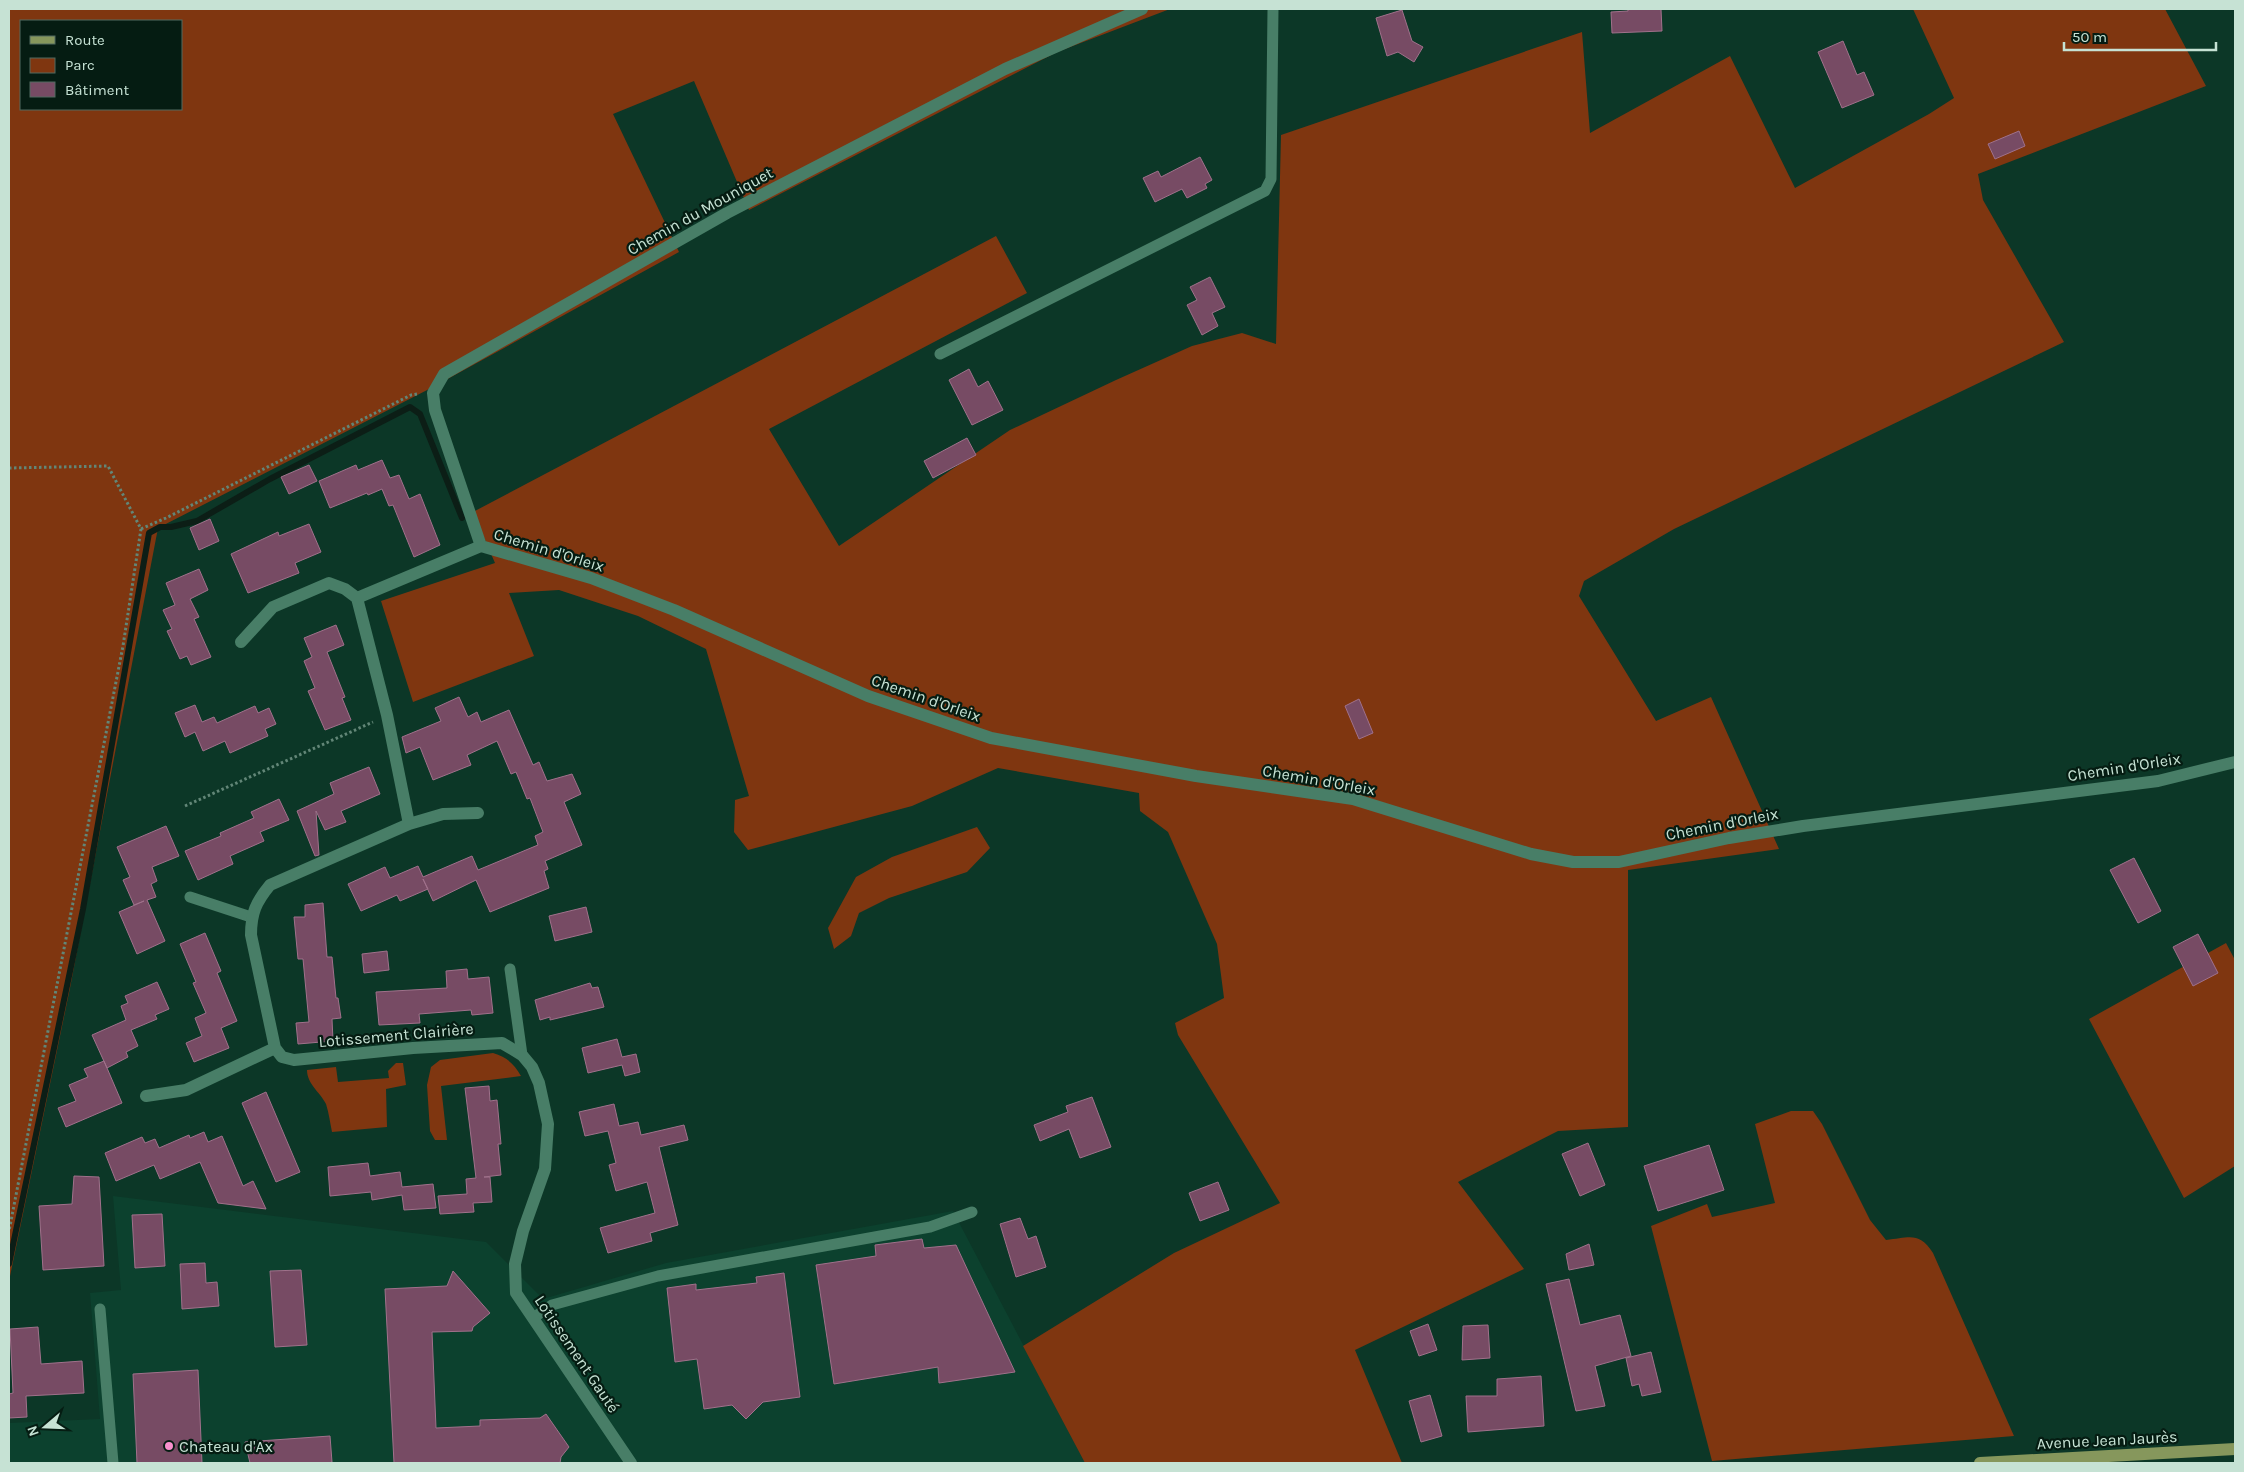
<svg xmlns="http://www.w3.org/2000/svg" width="2244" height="1472" font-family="Karla,sans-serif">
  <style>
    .built { fill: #0c412e }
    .green { fill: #7f3610; fill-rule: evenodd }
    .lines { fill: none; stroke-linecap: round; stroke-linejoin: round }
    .stream { stroke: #0c1e16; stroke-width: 6 }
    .building { fill: #774b64; stroke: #a0718b }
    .path { stroke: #628677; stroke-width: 3; stroke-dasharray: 2.5 2.5; stroke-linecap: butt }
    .lane { stroke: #487e67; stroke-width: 11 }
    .street { stroke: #487e67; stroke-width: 12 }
    .primary { stroke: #86975c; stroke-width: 12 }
    .poi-dot { fill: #f790cd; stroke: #051c12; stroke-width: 2 }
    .labels { text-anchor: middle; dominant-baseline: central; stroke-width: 4.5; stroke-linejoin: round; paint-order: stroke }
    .street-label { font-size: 16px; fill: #c6e2d4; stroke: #051c12 }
    .poi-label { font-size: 16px; fill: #c6e2d4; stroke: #051c12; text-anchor: start }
  </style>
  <rect width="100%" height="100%" fill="#0c3727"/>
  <path class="built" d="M113 1196 486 1242 543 1299 666 1263 953 1211 1085 1463H9V1423L100 1419 90 1293 121 1290Z"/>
  <path class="green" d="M9 9H1170L1057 52 749 210 694 81 613 114 679 252 433 387 158 528 70 988 9 1281ZM21 21H181V109H21Z
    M1913 9H2165L2206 86 1978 174 1983 200 2064 342 1674 529 1584 581 1579 596 1656 721 1711 697 1779 849 1628 870V1127L1558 1131 1458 1182 1524 1269 1355 1350 1402 1463H1085L1023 1346 1174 1253 1280 1203 1178 1035 1175 1023 1224 998 1217 944 1168 832 1140 811 1139 793 998 768 912 806 748 850 734 832 735 800 749 796 706 649 638 616 559 590 509 593 534 656 413 702 381 601 495 563 473 512 996 236 1027 293 769 429 839 546 1010 430 1116 380 1192 346 1242 333 1276 344 1281 135 1582 32 1590 133 1730 56 1795 188 1929 114 1954 98Z
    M977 827 990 848 967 872 889 898 859 913 851 936 834 949 828 928 856 877 892 857Z
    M2226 943 2235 960V1166L2184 1198 2089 1019Z
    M493 1053C507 1057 514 1064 521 1076L441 1086 447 1140H435L430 1131 427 1085 431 1067 440 1060Z
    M396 1063H403L406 1085 386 1089 387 1127 332 1132C330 1123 329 1113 326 1104 320 1092 307 1084 307 1070L336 1067 338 1082 389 1078 388 1071Z
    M1791 1111H1813L1822 1124 1870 1220 1886 1240C1909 1238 1919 1231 1933 1253L2014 1436 1712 1461 1651 1226 1707 1204 1712 1217 1775 1203 1755 1124Z"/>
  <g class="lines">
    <path class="stream" d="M9 1264 83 909 149 533 160 527H171L197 521 270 479 410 407 420 414 462 518"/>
  </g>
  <path class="building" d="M1628 9H1661L1662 31 1612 33 1611 12 1628 11Z
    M1402 10 1412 41 1423 47 1414 62 1398 52 1387 56 1376 18Z
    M1843 41 1857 75 1864 72 1874 95 1842 108 1818 52Z
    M2019 131 2025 146 1995 159 1988 144Z
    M1200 157 1212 180 1205 184 1207 188 1187 198 1182 189 1155 202 1143 178 1158 171 1161 177Z
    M1210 277 1225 307 1212 313 1218 326 1202 335 1187 305 1197 300 1190 287Z
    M969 369 978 387 988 381 1003 410 972 425 949 380Z
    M967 438 976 455 933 478 924 461Z
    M382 460 390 478 399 475 409 499 420 494 440 545 414 557 393 505 389 506 382 489 368 495 367 493 330 508 319 481 356 465 358 470Z
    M309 465 317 481 289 494 281 477Z
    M210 519 219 541 199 550 190 528Z
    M309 524 321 552 295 563 299 573 248 593 231 554 278 532 279 536Z
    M199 569 208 590 190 599 199 617 194 619 211 657 191 665 187 656 180 659 167 631 172 629 163 610 175 605 166 583Z
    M336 625 344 645 327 652 345 697 342 698 351 720 325 730 308 691 315 688 304 661 312 657 304 638Z
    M459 697 468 717 477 712 481 722 509 710 533 765 539 762 547 781 572 774 581 794 564 802 582 845 545 861 548 869 544 871 549 888 490 912 476 880 433 901 423 879 428 889 400 901 397 895 361 911 348 884 385 867 390 878 418 866 423 877 472 856 478 870 538 845 535 836 543 832 530 798 527 799 516 772 511 774 497 741 467 755 471 765 433 780 420 747 406 753 402 737 441 721 435 708Z
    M1359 699 1373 733 1359 739 1345 706Z
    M195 705 202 722 214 717 217 723 255 706 258 713 269 708 276 724 265 729 268 736 230 753 225 741 203 751 195 732 185 737 175 713Z
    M369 767 380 794 341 811 346 822 325 830 316 811 319 855 315 856 297 811 334 794 330 783Z
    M279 799 289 820 260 832 264 841 230 856 233 864 198 880 185 851 221 836 220 833 254 818 251 812Z
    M166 826 179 856 152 867 157 881 151 884 156 897 147 900 165 941 137 954 119 912 144 901 134 905 123 880 130 877 117 847Z
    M2134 858 2161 911 2138 923 2110 870Z
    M323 903 327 957H332L336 998H338L341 1018 332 1019 333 1041 298 1044 296 1023 309 1022 303 959H298L294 917H305V905Z
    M586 907 592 932 555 941 549 916Z
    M205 933 221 971 217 973 237 1021 221 1028 229 1048 194 1062 186 1043 202 1036 195 1018 206 1013 193 983 196 982 180 944Z
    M2198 934 2218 973 2193 986 2173 947Z
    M387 951 389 970 364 973 362 954Z
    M467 969 468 979 489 977 493 1013 472 1015 471 1010 419 1014 420 1023 379 1025 376 992 447 988 446 971Z
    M157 982 169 1009 155 1015 157 1019 131 1030 138 1046 126 1052 128 1057 107 1068 92 1035 126 1020 121 1006 128 1003 125 996Z
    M590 983 592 988 598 987 604 1007 550 1020V1017L540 1020 535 1000Z
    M617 1039 622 1057 636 1054 640 1072 625 1076 622 1065 588 1073 582 1048Z
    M104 1061 122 1103 66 1127 58 1108 76 1101 69 1085 88 1077 84 1069Z
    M489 1086 490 1101 497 1100 501 1144H498L501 1175 484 1177H490L492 1202 473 1203 474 1212 440 1214 438 1196 467 1194 466 1179 476 1178 465 1088Z
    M266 1092 300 1172 276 1182 242 1103Z
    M1092 1097 1111 1147 1080 1158 1069 1129 1040 1141 1034 1125 1068 1112 1066 1106Z
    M614 1104 619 1126 638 1122 641 1135 684 1125 688 1140 659 1147 678 1225 650 1233 652 1241 608 1253 600 1228 655 1213 647 1182 616 1191 609 1165 616 1163 608 1131 585 1136 579 1112Z
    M204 1132 208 1142 222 1136 243 1186 253 1181 266 1209 218 1203 200 1162 160 1179 154 1165 116 1181 105 1153 142 1137 145 1143 155 1139 159 1148 189 1135 190 1138Z
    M1588 1143 1605 1185 1580 1196 1562 1154Z
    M1709 1145 1724 1190 1658 1211 1644 1166Z
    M368 1163 370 1176 400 1172 402 1187 433 1184 436 1208 404 1210 402 1195 372 1200 371 1192 330 1196 328 1167Z
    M74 1176 99 1177 104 1266 43 1270 39 1206 72 1204Z
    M1218 1182 1229 1210 1200 1221 1189 1193Z
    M162 1214 165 1266 135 1268 132 1215Z
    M1020 1218 1028 1239 1036 1236 1046 1267 1016 1277 1000 1224Z
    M922 1239 924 1248 956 1245 1015 1372 939 1383 938 1367 834 1384 816 1265 876 1256 875 1245Z
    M1589 1244 1594 1265 1569 1270 1566 1254Z
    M205 1263 206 1283 217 1282 219 1306 182 1309 180 1264Z
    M301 1270 307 1345 275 1347 270 1271Z
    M453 1271 490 1313 473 1327 472 1331 432 1332 436 1428 480 1426V1420L540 1418 546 1414 569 1447 561 1457 560 1463H394L385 1289 447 1286Z
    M784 1273 800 1397 763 1402 746 1419 732 1405 704 1409 697 1359 675 1362 667 1288 696 1284V1290L757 1283 756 1277Z
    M1569 1279 1580 1325 1620 1315 1631 1356 1595 1366 1605 1406 1576 1411 1546 1284Z
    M1428 1324 1437 1350 1419 1356 1410 1331Z
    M1488 1325 1490 1358 1462 1360 1463 1326Z
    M38 1327 41 1364 82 1361 84 1393 26 1396 27 1417 9 1418V1394L13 1393 10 1329Z
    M1651 1352 1661 1392 1642 1396 1639 1384 1632 1386 1626 1358Z
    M198 1370 202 1463H137L133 1374Z
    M1541 1376 1544 1426 1468 1432 1466 1396H1497V1379Z
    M1430 1395 1442 1436 1421 1442 1409 1401Z
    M330 1436 332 1462 329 1463H250L245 1442Z"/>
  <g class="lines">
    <path class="path" d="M9 468 108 466 141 529 123 646 9 1231
      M141 529 166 518 411 395 417 394
      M185 806 373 722"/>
    <path class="lane" d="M940 354 1265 191 1271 179 1273 9
      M190 897 251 917
      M510 969 522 1055
      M100 1309 113 1463
      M533 1318 552 1305 658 1276 930 1227 972 1212"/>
    <path class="street" d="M481 546 591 578 674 610 868 696 991 738 1196 776 1353 799 1531 854 1573 862H1619L1729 838 1803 826 2158 781 2235 762
      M481 546 435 410 433 393 444 374 727 213 1005 69 1142 9
      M241 642 273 607 329 583 345 589 357 598
      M409 824 387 715 357 598 481 546
      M275 1048 251 935C251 913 256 902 270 885L409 824 443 814 478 813
      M146 1096 186 1090 275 1048 282 1057 294 1060 413 1048 502 1043 522 1055 532 1067 539 1083 548 1124 545 1169 523 1231 515 1264 516 1293 631 1463"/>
    <path class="primary" d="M1980 1463 2235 1449"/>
  </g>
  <circle class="poi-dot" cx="169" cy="1446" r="5"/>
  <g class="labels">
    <g class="street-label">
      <text transform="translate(700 211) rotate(-29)">Chemin du Mouniquet</text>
      <text transform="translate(549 550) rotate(17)">Chemin d'Orleix</text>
      <text transform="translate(926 698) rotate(19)">Chemin d'Orleix</text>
      <text transform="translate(2124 767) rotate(-9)">Chemin d'Orleix</text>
      <text transform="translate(1319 780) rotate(10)">Chemin d'Orleix</text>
      <text transform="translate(1722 824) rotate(-11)">Chemin d'Orleix</text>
      <text transform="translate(396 1035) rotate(-5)">Lotissement Clairière</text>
      <text transform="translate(577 1354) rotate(56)">Lotissement Gauté</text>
      <text transform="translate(2107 1440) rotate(-3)">Avenue Jean Jaurès</text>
    </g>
    <g class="poi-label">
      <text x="179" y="1446">Chateau d'Ax</text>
    </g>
  </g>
  <rect width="2244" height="1472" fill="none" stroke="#c6e2d4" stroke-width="20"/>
  <rect x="20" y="20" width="162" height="90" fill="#051c12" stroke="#526b60"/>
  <rect x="30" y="36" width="25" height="8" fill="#86975c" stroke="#526b60"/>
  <text x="65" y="45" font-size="15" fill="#c6e2d4">Route</text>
  <rect x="30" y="58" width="25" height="15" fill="#7f3610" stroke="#526b60"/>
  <text x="65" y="70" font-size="15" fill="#c6e2d4">Parc</text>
  <rect x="30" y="82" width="25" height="15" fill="#774b64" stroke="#526b60"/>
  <text x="65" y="95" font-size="15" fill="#c6e2d4">Bâtiment</text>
  <g transform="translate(45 1427) rotate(251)" stroke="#051c12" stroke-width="4" paint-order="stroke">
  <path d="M0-4L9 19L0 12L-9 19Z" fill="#c6e2d4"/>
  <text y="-8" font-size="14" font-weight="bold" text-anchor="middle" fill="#c6e2d4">N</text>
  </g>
  <path d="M2064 42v8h152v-8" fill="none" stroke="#c6e2d4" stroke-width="2.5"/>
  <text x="2072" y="42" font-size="15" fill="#c6e2d4" stroke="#051c12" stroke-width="4" paint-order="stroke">50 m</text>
</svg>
